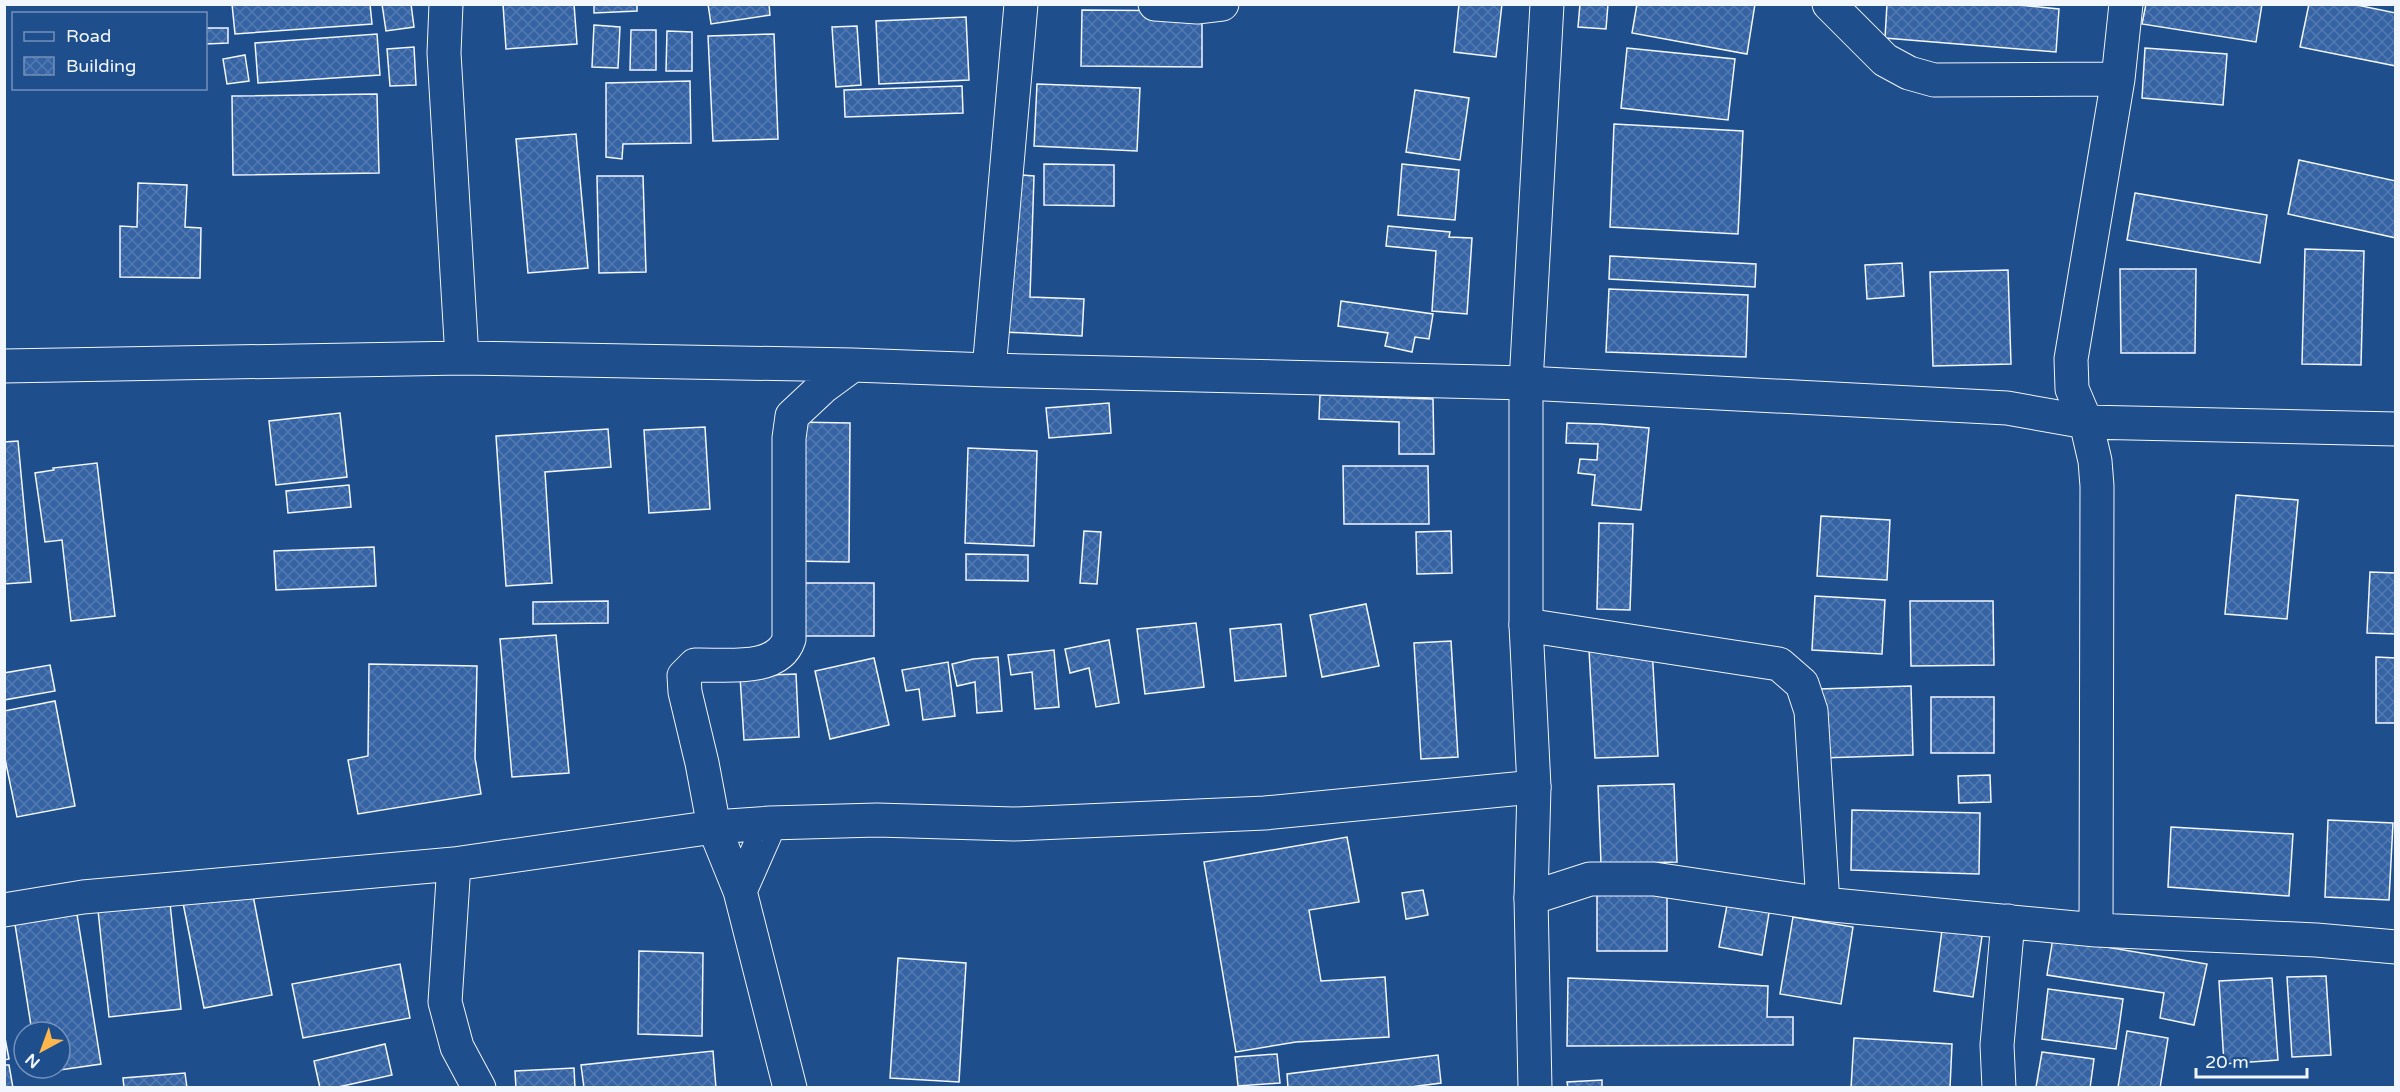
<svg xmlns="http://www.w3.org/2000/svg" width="2400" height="1092" font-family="'Varela Round',sans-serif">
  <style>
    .building { fill: url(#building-cross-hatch); stroke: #f2f6ff; stroke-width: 1.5 }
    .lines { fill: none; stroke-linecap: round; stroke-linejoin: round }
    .street-casing { stroke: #f2f6ff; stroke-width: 35 }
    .secondary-casing { stroke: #f2f6ff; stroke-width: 35 }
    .street { stroke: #1f4e8c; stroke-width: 33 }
    .secondary { stroke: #1f4e8c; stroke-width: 33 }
  </style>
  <defs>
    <pattern id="building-cross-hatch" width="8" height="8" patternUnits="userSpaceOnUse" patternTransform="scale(1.5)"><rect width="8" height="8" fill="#3563a3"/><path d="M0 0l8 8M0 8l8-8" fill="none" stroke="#537ab1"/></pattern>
  </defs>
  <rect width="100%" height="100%" fill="#1f4e8c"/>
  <path class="building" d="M232 4H370L372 24 235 34Z
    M382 4H411L414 27 386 31Z
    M503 4H574L577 44 506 49Z
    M594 4H637V11L594 13Z
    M708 4H769L770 15 711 24Z
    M1459 4H1502L1496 57 1454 52Z
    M1580 4H1608L1606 29 1578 27Z
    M1637 4H1755L1747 54 1632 33Z
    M1887 4H2008L2059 9 2056 52 1885 38Z
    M2146 4H2262L2256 42 2142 24Z
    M2309 4H2352L2396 13V66L2300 47Z
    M1082 10 1202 11V67L1081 66Z
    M966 17 969 80 879 84 876 21Z
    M594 25 620 27 618 68 592 67Z
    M857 26 861 85 836 87 832 27Z
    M206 28H228V43L206 44Z
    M631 30H656V70H630Z
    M667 31 692 32V71H666Z
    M377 34 380 75 258 83 255 43Z
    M774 34 778 139 713 141 708 36Z
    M414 47 416 85 390 86 387 49Z
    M1627 48 1735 59 1728 120 1621 108Z
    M2145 48 2227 54 2223 105 2142 98Z
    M245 55 249 81 227 84 223 59Z
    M690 81 691 143 623 144 622 159 606 157V83Z
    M1037 84 1140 88 1137 151 1034 146Z
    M962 86 963 113 845 117 844 90Z
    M1415 90 1469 98 1460 160 1406 152Z
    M377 94 379 173 233 175 232 96Z
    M1614 124 1743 131 1738 234 1610 227Z
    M576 134 588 268 528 273 516 139Z
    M2299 160 2396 181V238L2288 214Z
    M1044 164 1114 165V206L1044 205Z
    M1402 164 1459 170 1455 220 1398 215Z
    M1010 174 1034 176 1030 297 1084 299 1082 336 1005 332Z
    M597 176H643L646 272 599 273Z
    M138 183 187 185 185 227 201 228 200 278 120 277V226L137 227Z
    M2135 193 2267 215 2260 263 2127 240Z
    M1388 226 1450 232 1449 237 1472 238 1467 314 1432 311 1436 251 1386 246Z
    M2305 249 2364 251 2361 365 2302 364Z
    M1610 256 1756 264 1755 287 1609 279Z
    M1902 263 1904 296 1867 299 1865 265Z
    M2120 269H2196L2195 353H2121Z
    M2008 270 2011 364 1933 366 1930 272Z
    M1609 289 1748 295 1746 357 1606 352Z
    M1341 301 1433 314 1429 339 1415 337 1412 352 1385 346 1388 333 1338 326Z
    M1320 395 1433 399 1434 454H1399V422L1319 419Z
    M1109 403 1111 433 1049 438 1046 408Z
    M340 413 347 477 276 485 269 421Z
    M794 422 850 423 849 562 793 561Z
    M1567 423 1601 424 1649 428 1641 510 1592 505 1595 475 1578 473 1580 459 1597 460 1598 444 1566 443Z
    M705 427 710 509 649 513 644 430Z
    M608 429 611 467 545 472 552 583 506 586 496 436Z
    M18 441 31 582 4 584V442Z
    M968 448 1037 451 1034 546 965 543Z
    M97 463 115 616 71 621 62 540 45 542 35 473 54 470 53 468Z
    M1343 466H1428L1429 524H1344Z
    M349 485 351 507 288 513 286 491Z
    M2236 495 2298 500 2287 619 2225 614Z
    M1821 516 1890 520 1887 580 1817 576Z
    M1599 523 1633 524 1630 610 1597 609Z
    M1084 531 1101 532 1097 584 1080 583Z
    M1451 531 1452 573 1417 574 1416 532Z
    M374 547 376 586 276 590 274 551Z
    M966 554 1028 555V581L966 580Z
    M2370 572 2396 573V634L2367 633Z
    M792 583H874V636H792Z
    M1815 596 1885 600 1882 654 1812 650Z
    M608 601V623L533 624V602Z
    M1910 601H1993L1994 665 1911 666Z
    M1366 604 1379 666 1322 677 1310 615Z
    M1196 623 1204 687 1145 694 1137 629Z
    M1281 624 1286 676 1235 681 1230 629Z
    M556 635 569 773 512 777 500 639Z
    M1109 640 1119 703 1096 707 1089 668 1070 673 1065 649Z
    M1451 641 1458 757 1421 759 1414 643Z
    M1652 647 1658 756 1595 758 1589 650Z
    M1054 650 1059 707 1035 709 1032 672 1011 675 1008 655Z
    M998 657 1002 711 977 713 975 682 957 686 952 664 973 659Z
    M2376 657 2396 658V723H2376Z
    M874 658 889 725 830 739 815 671Z
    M948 662 955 716 923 720 919 689 906 691 902 670Z
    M369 664 477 666 475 758 481 794 358 814 348 760 368 756Z
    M50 665 55 691 4 700V673Z
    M796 674 799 737 744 740 740 676Z
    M1911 686 1913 755 1822 758 1819 689Z
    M1931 697H1994V753H1931Z
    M55 701 75 806 17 817 4 754V711Z
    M1990 775 1991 802 1959 803 1958 776Z
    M1674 784 1677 862 1601 864 1598 786Z
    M1852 810 1980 813 1979 874 1851 870Z
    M2328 820 2393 823 2389 900 2325 897Z
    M2171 827 2293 834 2289 896 2168 887Z
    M1347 837 1359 902 1309 910 1321 981 1385 977 1389 1037 1296 1042 1236 1052 1204 862Z
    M1597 884H1667V951H1597Z
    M252 890 272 995 204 1008 183 903Z
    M1423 890 1428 915 1406 919 1402 893Z
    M1728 900 1770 907 1762 955 1719 947Z
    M170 903 181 1009 109 1017 98 910Z
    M76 908 101 1064 39 1073 38 1068H60V1032H32L14 918Z
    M1793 917 1853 927 1841 1004 1780 994Z
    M1942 930 1982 936 1973 997 1934 991Z
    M2053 938 2207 964 2194 1025 2160 1018 2164 993 2047 975Z
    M639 951 703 953 702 1036 638 1034Z
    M898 958 966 963 959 1082 890 1078Z
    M400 964 410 1018 303 1038 292 984Z
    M2326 976 2331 1055 2292 1057 2287 977Z
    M1568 978 1768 986 1767 1017H1793V1045L1567 1046Z
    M2272 978 2278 1060 2224 1064 2219 981Z
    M2048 989 2123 999 2116 1049 2042 1039Z
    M2127 1031 2168 1038 2160 1088 2118 1087Z
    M4 1033 9 1059 4 1060Z
    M1854 1038 1952 1044 1950 1088H1851Z
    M385 1044 392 1075 334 1088H320L314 1061Z
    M713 1051 716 1088H584L581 1065Z
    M2042 1052 2094 1059 2090 1088 2036 1087Z
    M1277 1054 1280 1083 1238 1086 1235 1057Z
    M1438 1055 1441 1083 1403 1088H1288L1287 1074Z
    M4 1065H9L13 1088H4Z
    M574 1068 575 1088H516L515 1071Z
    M185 1073 187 1088H124L123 1078Z
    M1602 1080V1088H1568L1567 1082Z"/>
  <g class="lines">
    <defs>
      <path id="street" d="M446 4 444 53 462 358
        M1155 4 1197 7 1222 4
        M1829 4 1885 60 1909 73 1934 80 2118 79
        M4 366 462 358 853 365 989 370 1526 383 2007 408 2086 422 2396 429
        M989 370 1021 4
        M1526 625 1779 664 1802 684 1811 711 1823 904
        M454 864 445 1002 457 1047 479 1088
        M740 891 770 823
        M1531 898 1590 879H1654L1823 904 2096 930 2316 940 2396 947
        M4 910 83 897 454 864 714 827 770 823 877 820 1014 824 1265 813 1534 787
        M2096 930 2097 486 2095 461 2086 422 2072 389 2071 359 2118 79 2126 4
        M790 1088 740 891 714 827 702 763 685 692 684 676 695 665C724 664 778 673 789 639V438L792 416 823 387 853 365
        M1999 1088 1997 1045 2008 921"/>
      <path id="secondary" d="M1535 1088 1531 898 1534 787 1526 625V383L1547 4"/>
    </defs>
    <use href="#street" class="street-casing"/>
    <use href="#secondary" class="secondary-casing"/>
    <use href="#street" class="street"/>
    <use href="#secondary" class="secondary"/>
  </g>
  <rect width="2400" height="1092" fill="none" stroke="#f2f6ff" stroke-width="12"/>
  <rect x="12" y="12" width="195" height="78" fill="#1f4e8c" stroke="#7391ba" stroke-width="1.5"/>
  <rect x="24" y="32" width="30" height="9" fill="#1f4e8c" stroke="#7391ba" stroke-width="1.5"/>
  <text x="66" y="42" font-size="18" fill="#f2f6ff">Road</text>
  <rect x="24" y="57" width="30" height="18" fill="url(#building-cross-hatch)" stroke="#7391ba" stroke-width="1.5"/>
  <text x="66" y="72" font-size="18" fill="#f2f6ff">Building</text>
  <g transform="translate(42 1050) rotate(221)"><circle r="28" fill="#1f4e8c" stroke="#7391ba" stroke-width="1.5"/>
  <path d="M0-4.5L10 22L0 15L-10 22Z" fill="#ffb74d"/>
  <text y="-9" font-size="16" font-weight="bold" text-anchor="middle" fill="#f2f6ff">N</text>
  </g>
  <path d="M2196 1068v9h111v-9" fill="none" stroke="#f2f6ff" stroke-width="3"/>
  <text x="2205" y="1068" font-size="18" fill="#f2f6ff" stroke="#1f4e8c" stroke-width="4.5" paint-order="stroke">20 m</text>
</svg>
